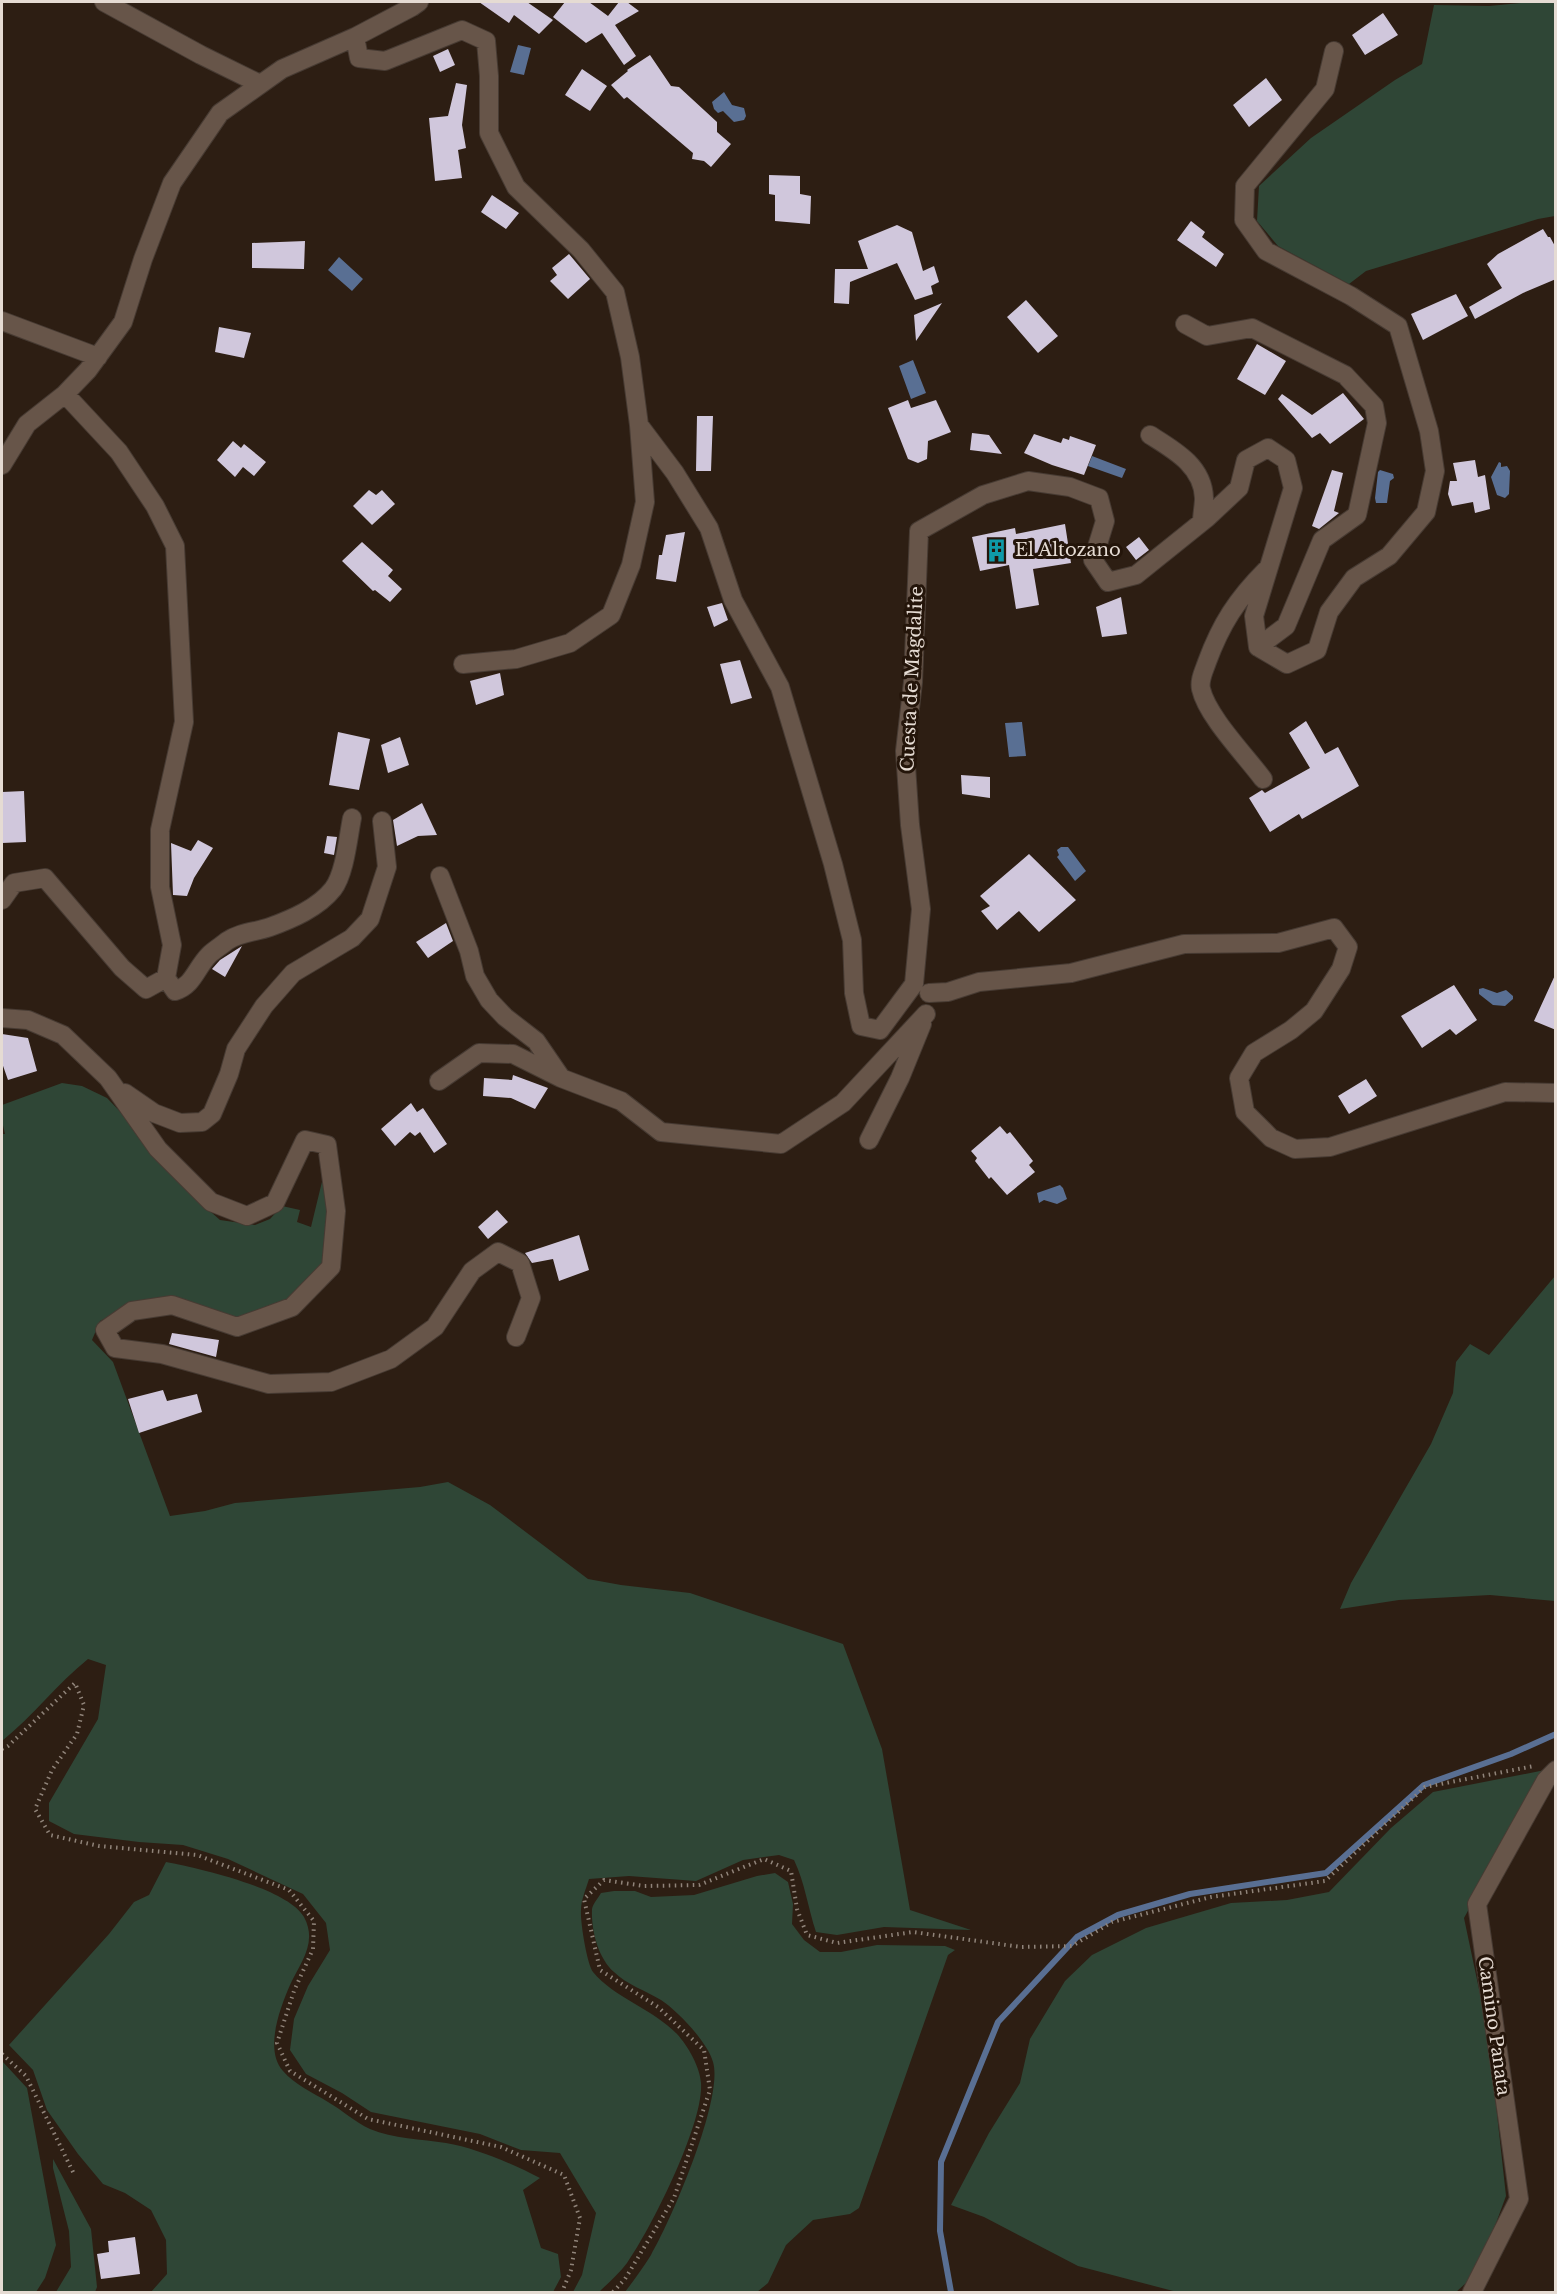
<svg xmlns="http://www.w3.org/2000/svg" width="1557" height="2294" font-family="'Libre Baskerville',serif">
  <style>
    .green { fill: #2f4636 }
    .water { fill: #596f93 }
    .lines { fill: none; stroke-linecap: round; stroke-linejoin: round }
    .stream { stroke: #596f93; stroke-width: 6 }
    .building { fill: #d0c7dc }
    .minor-casing { stroke: #473b33; stroke-width: 20 }
    .path { stroke: #90847a; stroke-width: 4; stroke-dasharray: 1.5 4.5; stroke-linecap: butt }
    .minor { stroke: #675549; stroke-width: 18 }
    .labels { text-anchor: middle; dominant-baseline: central; stroke-width: 6; stroke-linejoin: round; paint-order: stroke }
    .poi-label { font-size: 18px; fill: #e5dbd3; stroke: #24150a; text-anchor: start }
    .street-label { font-size: 18px; fill: #e5dbd3; stroke: #24150a }
  </style>
  <rect width="100%" height="100%" fill="#2d1e13"/>
  <path class="green" d="M1530 2H1555V216L1538 219 1366 271 1349 284 1278 246 1257 221 1259 186 1311 138 1395 80 1422 64 1434 5 1489 6Z
    M62 1083 82 1086 107 1098 134 1126 185 1189 220 1220 255 1225 270 1219 282 1206 300 1210 297 1222 311 1227 327 1161 329 1201 322 1267 286 1301 237 1320 133 1304 100 1321 92 1340 113 1362 170 1516 205 1511 235 1503 420 1487 448 1482 490 1505 588 1579 621 1585 690 1593 843 1644 882 1749 910 1910 971 1930 884 1927 837 1935 816 1932C808 1908 805 1883 794 1860L779 1855 743 1860 696 1881 629 1876 589 1879C586 1889 581 1900 581 1910 580 1921 587 1964 593 1972 613 1997 653 2009 677 2034 688 2046 700 2067 701 2083 704 2123 651 2229 627 2263 619 2274 608 2283 599 2292H573L582 2275 596 2213 560 2153 521 2150 480 2134 371 2112 342 2093 306 2074 290 2050 294 2019 308 1986 330 1950 326 1923 303 1894 228 1859 183 1845 139 1842 74 1834 49 1821V1803L98 1719 106 1665 88 1659C57 1684 33 1716 2 1741V1134H5L2 1121V1105Z
    M1555 1276V1601L1490 1595 1399 1600 1340 1609 1351 1583 1431 1444 1453 1393 1456 1362 1470 1344 1489 1355Z
    M1545 1770 1464 1918 1488 2032 1506 2196 1485 2253 1466 2283 1456 2292H1177L1078 2266 984 2217 951 2205 989 2133 1020 2083 1030 2039 1065 1981 1092 1955 1146 1928 1231 1903 1287 1900 1329 1892 1391 1828 1433 1792Z
    M166 1862C198 1868 287 1888 304 1917 318 1943 300 1963 290 1985 280 2008 264 2050 283 2071 295 2085 312 2092 328 2102 342 2110 355 2122 370 2129 393 2139 422 2139 446 2143 476 2148 513 2164 540 2178L523 2190 541 2248 558 2254 561 2277 553 2292H151L167 2274 166 2240 151 2210 125 2193 103 2184 78 2154 47 2110 33 2070 9 2045 109 1934 134 1902 149 1895Z
    M775 1873 788 1882 793 1904 792 1924 804 1940 820 1952H841L877 1945 945 1946 955 1950 948 1955 859 2208 850 2214 813 2220 786 2245 768 2283 757 2292H625C634 2280 643 2268 651 2255 671 2221 724 2098 713 2062 708 2043 678 2011 661 2000 646 1991 626 1984 614 1972 598 1958 591 1930 592 1909 593 1904 598 1898 601 1893L614 1891H635L651 1897 694 1895 757 1876Z
    M2 2061 27 2088 56 2245 45 2278 36 2292H2Z
    M53 2159 91 2229 97 2287 95 2292H56L71 2267 69 2231 53 2168Z"/>
  <path class="water" d="M518 45 531 48 524 75 510 72Z
    M724 92 732 105 744 108 746 116 744 120 734 122 723 111 718 113 714 109 712 102Z
    M339 257 363 279 352 291 328 270Z
    M913 360 926 393 911 399 899 366Z
    M1092 456 1126 469 1122 478 1088 466Z
    M1499 462 1501 463V467L1507 466 1510 471 1509 494 1505 498 1497 495 1491 477Z
    M1380 470 1393 474 1394 478 1390 481 1387 503H1376L1375 498 1378 472Z
    M1022 722 1026 756 1009 757 1005 723Z
    M1061 847H1068L1086 871 1075 881 1057 857 1059 855 1057 850Z
    M1483 988 1497 993 1506 990 1513 996V999L1505 1006 1493 1005 1479 994V989Z
    M1060 1185 1063 1188 1067 1199 1057 1204 1044 1200 1039 1203 1037 1193Z"/>
  <g class="lines">
    <path class="stream" d="M951 2292 940 2231 941 2162 998 2022 1077 1937 1118 1915 1190 1894 1326 1873 1424 1785 1511 1754 1556 1734"/>
  </g>
  <path class="building" d="M479 2H527L553 20 539 34 514 15 509 23Z
    M565 2H589L608 16 619 2H627L639 11 615 25 636 56 624 65 602 33 586 43 553 17Z
    M1383 13 1398 35 1365 55 1352 35Z
    M448 49 455 65 440 72 433 56Z
    M650 55 671 86 679 87 717 122V132L731 144 711 167 704 161 692 159 693 153 627 97 624 99 611 85 628 71 627 70Z
    M582 69 607 86 590 111 565 95Z
    M1266 78 1282 100 1249 127 1233 105Z
    M456 83 467 85 462 125 466 148 458 150 462 178 435 181 429 118 448 116Z
    M769 175 800 176V194L811 196 810 224 775 221V195L769 194Z
    M492 195 519 213 506 229 481 212Z
    M1191 221 1205 232 1202 237 1224 254 1216 267 1177 240Z
    M897 225 912 232 923 271 934 266 939 282 931 286 933 294 915 300 897 263 850 282 849 304 834 303 835 269H868L858 241Z
    M1543 229 1548 237H1550L1556 248V279L1523 293 1475 319 1469 307 1502 288 1487 264 1498 254Z
    M305 241 304 269 252 268V243Z
    M569 254 590 279 568 299 550 281 557 275 552 268Z
    M1456 294 1468 316 1423 340 1411 314Z
    M1026 300 1058 336 1038 353 1007 317Z
    M942 303 916 341 914 315Z
    M219 327 251 333 244 358 215 352Z
    M1257 344 1286 361 1265 395 1237 379Z
    M1343 393 1364 419 1330 444 1320 433 1312 438 1278 399 1282 394 1312 415Z
    M908 400 911 408 936 400 951 432 928 441 927 459 918 463 908 459 888 408Z
    M697 416H713L711 471H696Z
    M972 433 989 435 1002 454 970 450Z
    M1034 434 1061 443 1063 438 1069 440 1070 436 1096 445 1084 475 1052 465 1024 453Z
    M233 441 241 448 244 444 266 462 254 476 243 467 235 477 217 460Z
    M1475 460 1478 477 1485 475 1490 509 1475 513 1473 502 1452 506 1448 494 1450 481H1457L1453 463Z
    M1332 470 1343 473 1334 511 1339 513 1319 529 1312 526Z
    M369 490 376 495 382 490 395 504 372 525 353 506Z
    M1065 524 1071 563 1033 569 1039 605 1016 609 1009 565 980 571 972 537 1015 528 1016 534Z
    M685 532 676 582 656 579 659 555H662L666 535Z
    M1139 537 1149 550 1136 560 1126 547Z
    M362 542 393 570 388 576 402 589 390 602 375 590 373 591 342 561Z
    M1121 597 1127 634 1102 637 1096 607Z
    M722 603 728 620 714 627 707 607Z
    M740 660 752 698 731 704 720 664Z
    M500 673 504 695 476 705 470 681Z
    M1306 721 1325 754 1338 747 1359 786 1302 819 1299 814 1270 832 1249 798 1262 790 1265 793 1310 768 1289 733Z
    M338 732 370 739 359 790 329 785Z
    M400 737 409 765 388 773 381 745Z
    M961 775 990 777V798L962 794Z
    M24 791 26 842 2 843V792Z
    M422 803 437 835 418 836 397 846 393 820Z
    M327 836 337 837 334 855 324 853Z
    M198 840 213 848 194 878 187 896 173 895 171 843 191 851Z
    M1029 854 1076 900 1039 932 1019 911 997 930 981 911 990 906 980 896Z
    M446 923 453 941 428 958 416 942Z
    M242 946 225 977 212 969 220 960Z
    M1556 973V1030L1534 1021Z
    M1454 985 1477 1020 1456 1035 1450 1029 1422 1048 1401 1016Z
    M2 1034 28 1038 37 1071 8 1080 2 1063Z
    M513 1075 548 1088 535 1109 511 1098 483 1096 484 1078 512 1080Z
    M1366 1079 1377 1096 1349 1114 1338 1096Z
    M411 1103 417 1112 423 1108 447 1144 434 1153 420 1132 415 1136 410 1132 395 1146 381 1129Z
    M1000 1126 1007 1134 1010 1132 1033 1161 1029 1165 1035 1172 1007 1195 991 1177 989 1179 975 1161 977 1158 971 1151Z
    M497 1210 508 1222 488 1239 478 1227Z
    M579 1235 589 1270 559 1281 553 1259 532 1263 525 1253Z
    M172 1333 219 1340 216 1357 169 1344Z
    M163 1390 167 1401 197 1394 202 1412 139 1433 128 1399Z
    M135 2237 140 2274 101 2279 97 2254 109 2252 108 2241Z"/>
  <g class="lines">
    <defs>
      <path id="minor" d="M104 2 201 55 260 84
        M355 37 359 58 385 61 462 30 486 41 489 76V133L516 187 581 250 615 292 630 357 639 425 675 473 709 528 733 600 780 687 833 864 852 940 854 993 861 1026 880 1030 914 984 921 909 910 825 905 751 913 682 919 531 983 495 1028 481 1070 487 1099 498 1105 521 1093 560 1108 582 1136 575 1207 518 1239 488 1246 460 1268 448 1286 460 1293 488 1254 616 1258 647 1287 664 1317 650 1329 612 1354 578 1389 556 1426 512 1435 471 1429 431 1398 326 1351 296 1266 251 1244 220 1245 186 1325 89 1334 51
        M2 321 98 357
        M1185 324 1207 336 1252 328 1345 375 1374 406 1377 423 1357 515 1322 540 1286 626 1258 647
        M1150 435C1174 450 1203 466 1204 498 1204 506 1202 514 1202 522
        M2 465 27 424 65 394 88 370 123 322 143 259 172 183 220 113 282 69 355 37 412 7 419 2
        M463 664 516 659 570 643 611 615 631 565 645 502 639 425
        M1263 779C1246 756 1207 716 1201 689 1199 680 1204 671 1207 662 1221 624 1237 599 1266 570
        M440 876 469 951 475 976 489 1000 505 1017 536 1041 560 1076
        M2 900 14 883 45 878 122 968 146 989 166 978 172 945 160 887V830L184 722 175 546 155 506 119 452 65 394
        M166 978 175 991C193 986 196 968 209 955 214 950 221 946 227 941 240 932 256 932 270 927 292 919 318 908 333 889 345 873 348 838 352 818
        M929 993 948 992 979 982 1071 973 1184 944 1278 943 1334 928 1348 947 1341 969 1314 1011 1291 1030 1254 1053 1239 1078 1245 1112 1271 1138 1295 1149 1330 1147 1505 1092 1556 1093
        M2 1018 28 1020 63 1035 108 1078 158 1149 211 1202 247 1216 275 1203 305 1140 327 1145 336 1211 331 1267 292 1307 237 1327 172 1305 132 1311 105 1330 115 1348 162 1354 269 1384 331 1382 391 1359 435 1327 472 1271 498 1252 520 1263 531 1298 516 1337
        M439 1081 479 1053 513 1054 561 1078 621 1101 661 1132 781 1144 843 1103 926 1014
        M125 1093 154 1113 180 1123 202 1122 212 1114 229 1074 236 1049 264 1006 293 973 352 938 370 919 387 867 382 821
        M869 1140 900 1078 922 1024
        M1472 2292 1519 2199 1477 1904 1546 1780 1556 1770"/>
    </defs>
    <use href="#minor" class="minor-casing"/>
    <path class="path" d="M2 1749 8 1746 75 1683 84 1705 77 1734 52 1770 35 1809 50 1835 99 1846 197 1855 289 1890 314 1921 313 1949 294 1991 277 2043 290 2071 368 2119 501 2147 564 2175 580 2218 571 2270 562 2292
      M2 2054 26 2076 74 2174
      M613 2292 625 2279 674 2198 710 2090 704 2050 658 2007 600 1970 584 1899 604 1880 644 1886 699 1885 764 1859 791 1871 797 1909 807 1935 837 1943 913 1932 1021 1947 1072 1946 1112 1922 1211 1897 1325 1881 1425 1787 1534 1766"/>
    <use href="#minor" class="minor"/>
  </g>
  <defs>
    <symbol id="building-bare" viewBox="-9 -9 18 18"><path d="M-4-6H4V6H1V3H-1V6H-4ZM-2.5-4.3h1.7v1.8h-1.7ZM.8-4.3h1.7v1.8H.8ZM-2.5-1h1.7V.8h-1.7ZM.8-1h1.7V.8H.8Z" fill="#0f9aa8" stroke="#24150a" stroke-width="2.5" paint-order="stroke"/></symbol>
  </defs>
  <g fill-rule="evenodd">
    <use href="#building-bare" x="980" y="534" width="33" height="33"/>
  </g>
  <g class="labels">
    <g class="poi-label">
      <text x="1015" y="550">El Altozano</text>
    </g>
    <g class="street-label">
      <text transform="translate(912 679) rotate(-87)">Cuesta de Magdalite</text>
      <text transform="translate(1494 2026) rotate(82)">Camino Panata</text>
    </g>
  </g>
  <rect width="1557" height="2294" fill="none" stroke="#e5dbd3" stroke-width="6"/>
</svg>
